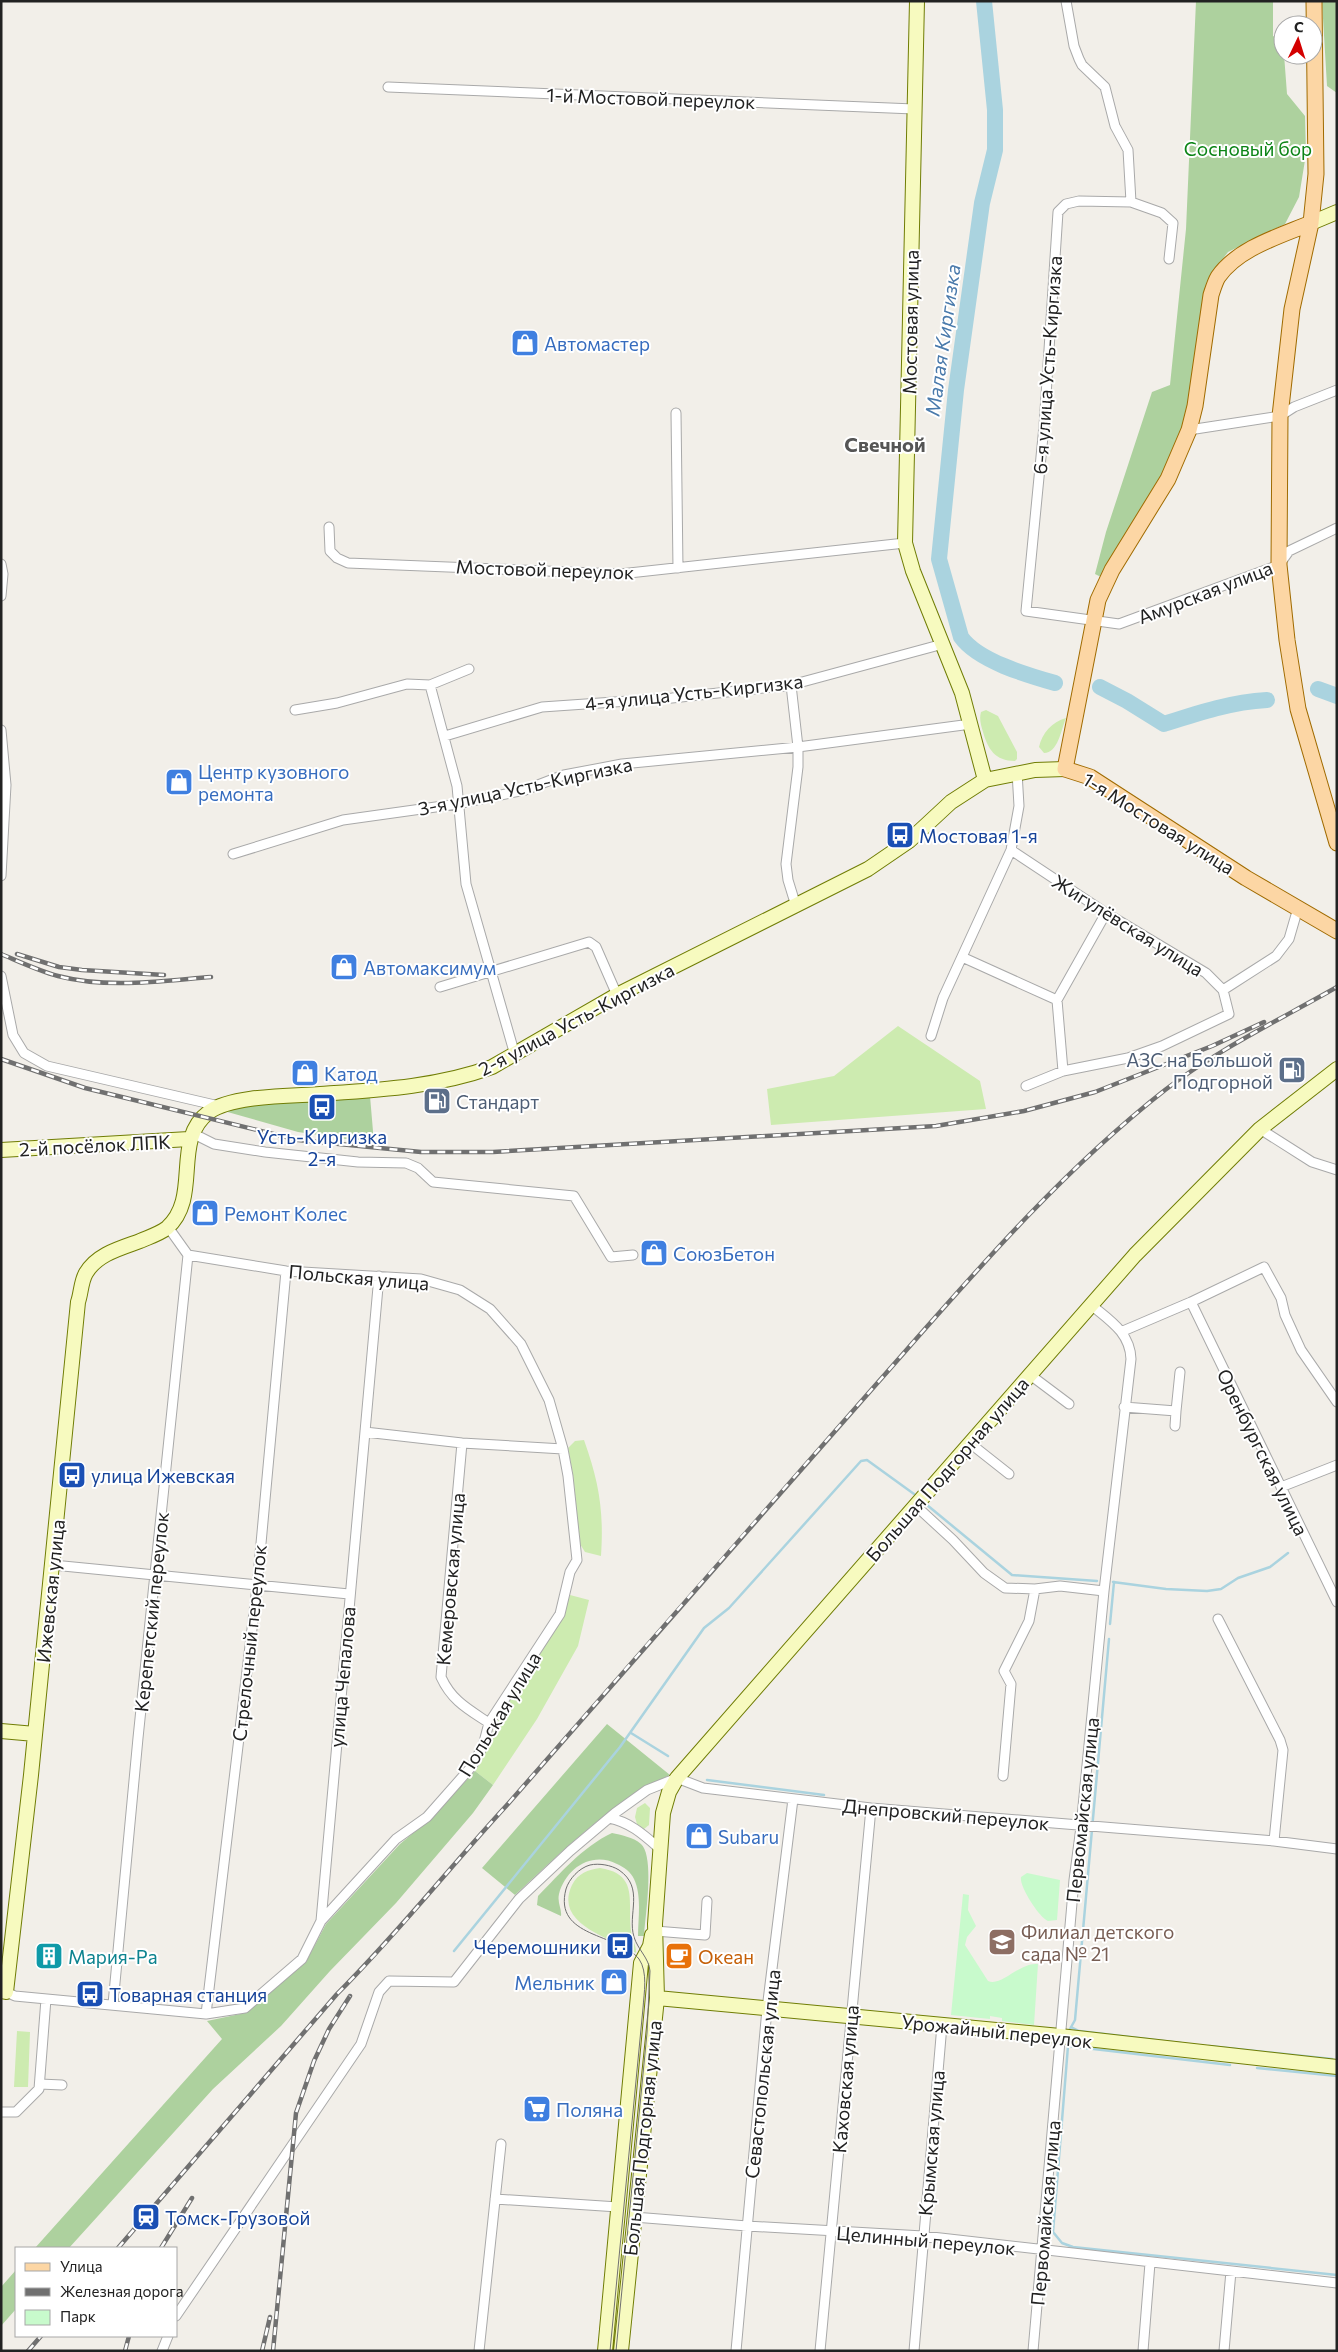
<svg xmlns="http://www.w3.org/2000/svg" width="1338" height="2352" font-family="Commissioner,sans-serif">
  <style>
    .grass { fill: #cdebb0 }
    .forest { fill: #add19e }
    .park { fill: #c8facc }
    .lines { fill: none; stroke-linecap: round; stroke-linejoin: round }
    .stream { stroke: #aad3df; stroke-width: 2.5 }
    .river { stroke: #aad3df; stroke-width: 16 }
    .street-casing { stroke: #a9a9a9; stroke-width: 11 }
    .secondary-casing { stroke: #707d05; stroke-width: 16 }
    .primary-casing { stroke: #a06b00; stroke-width: 17 }
    .street { stroke: #fff; stroke-width: 9 }
    .secondary { stroke: #f7fabf; stroke-width: 14 }
    .primary { stroke: #fcd6a4; stroke-width: 15 }
    .tram { stroke: #707070; stroke-width: 1 }
    .rail-casing { stroke: #707070; stroke-width: 4.5 }
    .rail { stroke: #fff; stroke-width: 2.5; stroke-dasharray: 8; stroke-linecap: butt }
    .labels { text-anchor: middle; dominant-baseline: central; stroke-width: 4; stroke-linejoin: round; paint-order: stroke }
    .street-label { font-size: 19px; fill: #222; stroke: #fff }
    .park-label { font-size: 19px; fill: #0c8416; stroke: #fff }
    .shop-label { font-size: 19px; fill: #366cbe; stroke: #fff; text-anchor: start }
    .transit-label { font-size: 19px; fill: #164399; stroke: #fff; text-anchor: start }
    .service-label { font-size: 19px; fill: #4e5e75; stroke: #fff; text-anchor: end }
    .education-label { font-size: 19px; fill: #785e54; stroke: #fff; text-anchor: start }
    .culture-label { font-size: 19px; fill: #0d838f; stroke: #fff; text-anchor: start }
    .food-label { font-size: 19px; fill: #c56008; stroke: #fff; text-anchor: start }
    .water-label { font-size: 20px; font-style: italic; fill: #4a7aab; stroke: #fff }
    .neighbourhood-label { font-size: 20px; font-weight: bold; fill: #555; stroke: #fff }
  </style>
  <rect width="100%" height="100%" fill="#f2efe9"/>
  <path class="grass" d="M986 710 998 716 1017 752V759L1015 761C995 761 988 749 983 732 981 725 979 719 981 712Z
    M1066 718C1061 730 1058 753 1044 753L1039 747C1042 733 1052 722 1066 718Z
    M898 1026 980 1081 986 1109 771 1125 767 1089 834 1076Z
    M584 1440C599 1482 604 1511 601 1556L585 1552 580 1544 573 1475 568 1448 575 1441Z
    M570 1595 589 1600 578 1646 537 1719 493 1785 475 1771 488 1747 495 1726 521 1680 563 1616Z
    M645 1803 650 1808 649 1825 644 1829 637 1824 635 1817 637 1808Z
    M600 1868C640 1874 627 1903 631 1931 632 1938 637 1948 636 1953 612 1938 553 1925 572 1885 578 1873 588 1870 600 1868Z
    M17 2031 30 2032 28 2087H14Z"/>
  <path class="forest" d="M1196 1H1273V36L1283 41 1287 94 1305 116 1306 154 1299 197 1285 224 1228 252 1213 272 1190 406 1165 477 1103 578 1095 574 1106 532 1152 392 1170 385 1186 229Z
    M1322 1H1337V93L1327 86Z
    M370 1096 374 1143 298 1132 224 1111 263 1103Z
    M607 1724 670 1775C611 1802 563 1851 515 1895L482 1868Z
    M475 1771 493 1785 473 1813 396 1903 330 1971 281 2026 213 2089 69 2248H35L222 2039 207 2021 245 2013 306 1962 326 1924 400 1844 430 1819Z
    M612 1833C621 1835 633 1837 641 1844 655 1857 645 1917 644 1936H638C638 1918 642 1896 634 1879 631 1872 624 1867 617 1864 592 1851 566 1868 559 1894 557 1903 562 1909 561 1916L537 1905 538 1896C560 1874 582 1847 612 1833Z
    M16 2270V2309L1 2326V2287Z"/>
  <path class="park" d="M1027 1873 1060 1880 1057 1920 1048 1921C1039 1917 1019 1886 1021 1877Z
    M963 1894 969 1895 968 1910 976 1926 967 1937 965 1945 988 1981C1002 1987 1019 1962 1038 1964L1034 2025 1002 2021V2018L990 2016V2019L951 2015Z"/>
  <g class="lines">
    <path class="stream" d="M927 1505 1012 1575 1097 1581
      M1113 1582 1166 1589 1207 1591 1221 1589 1238 1578 1270 1567 1288 1553
      M1110 1624 1114 1582
      M631 1733 668 1756
      M707 1780 824 1795
      M454 1951 620 1747 704 1628 729 1608 861 1461 867 1460 914 1494
      M1071 2027 1079 2031 1181 2043
      M1070 2029 1075 2020 1109 1639
      M1068 2046 1053 2232 1062 2243 1073 2247 1337 2275
      M1068 2046 1230 2065
      M1209 2046 1332 2059
      M1257 2068 1337 2076"/>
    <path class="river" d="M984 1 995 110V150L982 203 956 390 939 559 961 637C978 661 1027 675 1055 683
      M1100 687 1127 701 1164 724C1198 713 1231 702 1267 700
      M1318 689 1337 696"/>
    <defs>
      <path id="street" d="M1066 1 1074 46 1079 59 1082 65 1105 87 1115 126 1128 150 1131 202
        M388 87 914 109
        M1169 259 1173 223 1162 213 1131 202 1079 201 1066 204 1058 212 1044 426 1026 611 1119 624 1279 565 1289 551 1337 528
        M676 413 678 568
        M1189 430 1280 416 1294 407 1337 390
        M329 527 330 551 337 558 348 563 620 574 905 543
        M1 564 3 574 1 596
        M430 685 457 786 466 884 515 1055
        M791 685 798 747V767L786 864 788 880 796 906
        M295 710 337 703 407 684 430 685 469 669
        M1 730 6 785 1 876
        M445 736 542 707 672 698 791 685 943 644
        M1011 850 1106 913 1206 973 1223 990 1229 1014 1162 1046 1128 1058 1063 1071 1026 1086
        M233 854 343 820 457 804 525 790 564 775 622 764 798 747 971 724
        M962 957 1057 1000 1106 913
        M1 976 13 1035 24 1053 47 1066 219 1106
        M440 987 589 942 596 947 617 995
        M1223 990 1276 956 1289 939 1298 908
        M1057 1000 1063 1071
        M931 1036 943 998 1011 850 1019 806 1017 772
        M1260 1129 1312 1162 1337 1170
        M192 1133 214 1144 265 1152 358 1162 406 1163 418 1168 433 1182 574 1196 611 1257 633 1255
        M188 1255 286 1271 421 1279 460 1290 490 1309 521 1344 549 1400 563 1449 568 1476 577 1560 570 1572 560 1614 489 1723 483 1746 472 1766 427 1817 396 1839 321 1921
        M1191 1302 1337 1602
        M1123 1331 1191 1302 1264 1267 1281 1298 1285 1315 1301 1350 1337 1402
        M1029 1374 1069 1404
        M1124 1407 1176 1411 1180 1372
        M1175 1426 1176 1411
        M365 1432 462 1443 563 1449
        M462 1443 441 1677C452 1701 468 1709 489 1723
        M971 1444 1009 1474
        M1281 1487 1337 1465
        M915 1505 953 1540 984 1573 1005 1588 1035 1589 1060 1586 1104 1591
        M53 1565 349 1594
        M1218 1619 1280 1740 1283 1750 1274 1841
        M1003 1776 1011 1684 1004 1671 1029 1621 1035 1589
        M609 1818C630 1822 644 1835 660 1849
        M655 1931 705 1935 707 1901
        M6 1992 15 1996 206 2014 245 2008 302 1959 321 1921 379 1276
        M113 2004 138 1738 188 1255 168 1227
        M206 2014 257 1587 286 1271
        M40 2084 62 2085
        M1 2112H16L39 2089 46 1999
        M495 2199 618 2207
        M634 2217 747 2226 923 2236 1337 2283
        M176 2316 361 2044 379 1992 389 1981 454 1982 519 1899 570 1851 615 1813 647 1790 677 1778 703 1788 871 1808 1274 1841 1337 1849
        M162 2351 168 2336
        M479 2351 501 2144
        M736 2351 767 2009 793 1799
        M820 2351 871 1808
        M914 2351 942 2025
        M1033 2351 1074 1880 1081 1827 1104 1591 1131 1359C1130 1332 1109 1320 1090 1304
        M1143 2351 1150 2263
        M1224 2351 1231 2271"/>
      <path id="secondary" d="M917 1 905 543 913 571 962 693 985 780
        M1311 223 1337 212
        M1 1150 189 1139
        M1 1731 35 1734
        M1 1991 6 1992 31 1775 78 1302C81 1294 81 1281 86 1273 97 1254 121 1248 140 1241 149 1237 159 1234 167 1228 202 1197 171 1140 209 1112 232 1095 293 1096 320 1094 378 1090 437 1087 492 1067L617 995 868 869 909 841 951 802 985 780 1035 770 1065 769
        M657 1998 1060 2036 1337 2067
        M605 2351 641 1963 650 1946 652 1935
        M621 2351 657 1998 655 1924 663 1813 669 1792 677 1778 1135 1255 1260 1129 1337 1069"/>
      <path id="primary" d="M1314 1 1316 174 1311 223 1292 309 1280 416 1279 565 1287 640 1298 709 1337 843
        M1311 223C1280 236 1238 248 1218 277 1215 282 1213 289 1211 295L1195 406 1189 430 1168 479 1112 570 1098 600 1065 769 1090 777 1246 878 1337 931"/>
    </defs>
    <use href="#street" class="street-casing"/>
    <use href="#secondary" class="secondary-casing"/>
    <use href="#primary" class="primary-casing"/>
    <use href="#street" class="street"/>
    <use href="#secondary" class="secondary"/>
    <use href="#primary" class="primary"/>
    <path class="tram" d="M610 2351 643 2008C644 1993 648 1972 639 1959 618 1933 553 1938 566 1889 569 1879 579 1868 590 1865 599 1863 611 1865 619 1870 645 1888 627 1914 634 1937 638 1950 649 1958 650 1971L647 2033 616 2351"/>
    <defs>
      <path id="rail" d="M1 954C20 962 39 971 58 976 108 989 161 981 211 977
        M17 954 59 967 82 970 164 975
        M1 1059 85 1088 298 1140 421 1152H493L936 1126 1024 1111 1095 1092 1212 1046 1264 1022
        M118 2248 337 1994C397 1934 450 1867 507 1805 631 1663 755 1521 880 1380 970 1278 1058 1174 1165 1090 1215 1051 1281 1019 1337 987
        M161 2248 192 2198
        M28 2351 41 2336
        M125 2351 129 2336
        M262 2351 270 2317
        M273 2351 296 2113 314 2061 329 2029 350 1996"/>
    </defs>
    <use href="#rail" class="rail-casing"/>
    <use href="#rail" class="rail"/>
  </g>
  <defs>
    <symbol id="shop-square" viewBox="-11 -11 22 22"><rect x="-9" y="-9" width="18" height="18" rx="4" fill="#3f7fe0" stroke="#fff"/><path d="M-5-2.5h2.3a2.7 3.5 0 0 1 5.4 0H5L5.5 6h-11ZM-1.5-2.5h3a1.5 2.3 0 0 0-3 0Z" fill="#fff"/></symbol>
    <symbol id="bus-square" viewBox="-11 -11 22 22"><rect x="-9" y="-9" width="18" height="18" rx="4" fill="#1a4fb4" stroke="#fff"/><path d="M-5-6H5V4H4V6H2V4H-2V6H-4V4H-5ZM-3.5-4V0h7V-4ZM-3.5 1.2v1.5H-2V1.2ZM2 1.2v1.5H3.5V1.2Z" fill="#fff"/></symbol>
    <symbol id="fuel-square" viewBox="-11 -11 22 22"><rect x="-9" y="-9" width="18" height="18" rx="4" fill="#5c6f8a" stroke="#fff"/><path d="M-5.5-6h7V0h2V4h1.3V-2.5L3-4.5l.8-.8L6-3V5H2.5V1h-1V6h-7ZM-4.2-4.7v3.2H.2V-4.7Z" fill="#fff"/></symbol>
    <symbol id="school-square" viewBox="-11 -11 22 22"><rect x="-9" y="-9" width="18" height="18" rx="4" fill="#8d6e63" stroke="#fff"/><path d="M0-5L7-2L0 1L-7-2ZM-4 1L0 2.5L4 1V4Q0 6-4 4Z" fill="#fff"/></symbol>
    <symbol id="building-square" viewBox="-11 -11 22 22"><rect x="-9" y="-9" width="18" height="18" rx="4" fill="#0f9aa8" stroke="#fff"/><path d="M-4-6H4V6H1V3H-1V6H-4ZM-2.5-4.3h1.7v1.8h-1.7ZM.8-4.3h1.7v1.8H.8ZM-2.5-1h1.7V.8h-1.7ZM.8-1h1.7V.8H.8Z" fill="#fff"/></symbol>
    <symbol id="cafe-square" viewBox="-11 -11 22 22"><rect x="-9" y="-9" width="18" height="18" rx="4" fill="#e8710a" stroke="#fff"/><path d="M-5.5-4.5H6V0H3Q3 3.5 0 3.5H-2.5Q-5.5 3.5-5.5 0ZM3-3.2v2h1.7v-2ZM-6 4.5H4V6H-6Z" fill="#fff"/></symbol>
    <symbol id="supermarket-square" viewBox="-11 -11 22 22"><rect x="-9" y="-9" width="18" height="18" rx="4" fill="#3f7fe0" stroke="#fff"/><path d="M-6-5.5h2.5l.6 2H6L4.5 2H-2.5L-4.4-4H-6ZM-1.5 3.2a1.3 1.3 0 1 0 .1 0ZM3 3.2a1.3 1.3 0 1 0 .1 0Z" fill="#fff"/></symbol>
    <symbol id="station-square" viewBox="-11 -11 22 22"><rect x="-9" y="-9" width="18" height="18" rx="4" fill="#1a4fb4" stroke="#fff"/><path d="M-3-6H3Q5-6 5-4V2Q5 4 3 4L4.5 6H3L1.5 4h-3L-3 6H-4.5L-3 4Q-5 4-5 2V-4Q-5-6-3-6ZM-3.5-4v3h7v-3ZM-3.5 1v1.5H-2V1ZM2 1v1.5H3.5V1Z" fill="#fff"/></symbol>
  </defs>
  <g fill-rule="evenodd">
    <use href="#shop-square" x="509" y="327" width="32" height="32"/>
    <use href="#shop-square" x="163" y="766" width="32" height="32"/>
    <use href="#bus-square" x="884" y="819" width="32" height="32"/>
    <use href="#shop-square" x="328" y="951" width="32" height="32"/>
    <use href="#fuel-square" x="1276" y="1054" width="32" height="32"/>
    <use href="#shop-square" x="289" y="1057" width="32" height="32"/>
    <use href="#fuel-square" x="421" y="1085" width="32" height="32"/>
    <use href="#bus-square" x="306" y="1091" width="32" height="32"/>
    <use href="#shop-square" x="189" y="1197" width="32" height="32"/>
    <use href="#shop-square" x="638" y="1237" width="32" height="32"/>
    <use href="#bus-square" x="56" y="1459" width="32" height="32"/>
    <use href="#shop-square" x="683" y="1820" width="32" height="32"/>
    <use href="#school-square" x="986" y="1926" width="32" height="32"/>
    <use href="#bus-square" x="604" y="1930" width="32" height="32"/>
    <use href="#building-square" x="33" y="1940" width="32" height="32"/>
    <use href="#cafe-square" x="663" y="1940" width="32" height="32"/>
    <use href="#shop-square" x="598" y="1966" width="32" height="32"/>
    <use href="#bus-square" x="74" y="1978" width="32" height="32"/>
    <use href="#supermarket-square" x="521" y="2093" width="32" height="32"/>
    <use href="#station-square" x="130" y="2201" width="32" height="32"/>
  </g>
  <g class="labels">
    <g class="street-label">
      <text transform="translate(651 98) rotate(2)">1-й Мостовой переулок</text>
      <text transform="translate(910 322) rotate(-89)">Мостовая улица</text>
      <text transform="translate(1047 365) rotate(-86)">6-я улица Усть-Киргизка</text>
      <text transform="translate(545 569) rotate(2)">Мостовой переулок</text>
      <text transform="translate(1205 592) rotate(-21)">Амурская улица</text>
      <text transform="translate(694 692) rotate(-6)">4-я улица Усть-Киргизка</text>
      <text transform="translate(525 786) rotate(-12)">3-я улица Усть-Киргизка</text>
      <text transform="translate(1159 823) rotate(32)">1-я Мостовая улица</text>
      <text transform="translate(1128 925) rotate(32)">Жигулёвская улица</text>
      <text transform="translate(576 1019) rotate(-28)">2-я улица Усть-Киргизка</text>
      <text transform="translate(95 1145) rotate(-3)">2-й посёлок ЛПК</text>
      <text transform="translate(359 1277) rotate(5)">Польская улица</text>
      <text transform="translate(1263 1452) rotate(64)">Оренбургская улица</text>
      <text transform="translate(947 1469) rotate(-49)">Большая Подгорная улица</text>
      <text transform="translate(450 1579) rotate(-85)">Кемеровская улица</text>
      <text transform="translate(50 1591) rotate(-84)">Ижевская улица</text>
      <text transform="translate(151 1612) rotate(-84)">Керепетский переулок</text>
      <text transform="translate(249 1643) rotate(-84)">Стрелочный переулок</text>
      <text transform="translate(342 1677) rotate(-85)">улица Чепалова</text>
      <text transform="translate(499 1714) rotate(-59)">Польская улица</text>
      <text transform="translate(1082 1810) rotate(-84)">Первомайская улица</text>
      <text transform="translate(946 1814) rotate(5)">Днепровский переулок</text>
      <text transform="translate(997 2031) rotate(6)">Урожайный переулок</text>
      <text transform="translate(762 2074) rotate(-84)">Севастопольская улица</text>
      <text transform="translate(845 2079) rotate(-85)">Каховская улица</text>
      <text transform="translate(642 2138) rotate(-84)">Большая Подгорная улица</text>
      <text transform="translate(931 2143) rotate(-85)">Крымская улица</text>
      <text transform="translate(1045 2213) rotate(-85)">Первомайская улица</text>
      <text transform="translate(926 2240) rotate(5)">Целинный переулок</text>
    </g>
    <g class="park-label">
      <text x="1248" y="148">Сосновый бор</text>
    </g>
    <g class="shop-label">
      <text x="544" y="343">Автомастер</text>
      <text x="198" y="771">Центр кузовного<tspan x="198" dy="22">ремонта</tspan></text>
      <text x="363" y="967">Автомаксимум</text>
      <text x="324" y="1073">Катод</text>
      <text x="224" y="1213">Ремонт Колес</text>
      <text x="673" y="1253">СоюзБетон</text>
      <text x="718" y="1836">Subaru</text>
      <text x="595" y="1982" text-anchor="end">Мельник</text>
      <text x="556" y="2109">Поляна</text>
    </g>
    <g class="transit-label">
      <text x="919" y="835">Мостовая 1-я</text>
      <text x="322" y="1136" text-anchor="middle">Усть-Киргизка<tspan x="322" dy="22">2-я</tspan></text>
      <text x="91" y="1475">улица Ижевская</text>
      <text x="601" y="1946" text-anchor="end">Черемошники</text>
      <text x="109" y="1994">Товарная cтанция</text>
      <text x="165" y="2217">Томск-Грузовой</text>
    </g>
    <g class="service-label">
      <text x="1273" y="1059">АЗС на Большой<tspan x="1273" dy="22">Подгорной</tspan></text>
      <text x="456" y="1101" text-anchor="start">Стандарт</text>
    </g>
    <g class="education-label">
      <text x="1021" y="1931">Филиал детского<tspan x="1021" dy="22">сада № 21</tspan></text>
    </g>
    <g class="culture-label">
      <text x="68" y="1956">Мария-Ра</text>
    </g>
    <g class="food-label">
      <text x="698" y="1956">Океан</text>
    </g>
    <g class="water-label">
      <text transform="translate(942 340) rotate(-82)">Малая Киргизка</text>
    </g>
    <g class="neighbourhood-label">
      <text x="885" y="444">Свечной</text>
    </g>
  </g>
  <rect width="1338" height="2352" fill="none" stroke="#222222" stroke-width="5"/>
  <rect x="15" y="2247" width="162" height="90" fill="#ffffff" stroke="#a7a7a7"/>
  <rect x="25" y="2263" width="25" height="8" fill="#fcd6a4" stroke="#a7a7a7"/>
  <text x="60" y="2272" font-size="15" fill="#222222">Улица</text>
  <rect x="25" y="2288" width="25" height="8" fill="#707070" stroke="#a7a7a7"/>
  <text x="60" y="2297" font-size="15" fill="#222222">Железная дорога</text>
  <rect x="25" y="2310" width="25" height="15" fill="#c8facc" stroke="#a7a7a7"/>
  <text x="60" y="2322" font-size="15" fill="#222222">Парк</text>
  <g transform="translate(1298 40) rotate(4)"><circle r="24" fill="#ffffff" stroke="#a7a7a7"/>
  <path d="M0-4L9 19L0 12L-9 19Z" fill="#d40000"/>
  <text y="-8" font-size="14" font-weight="bold" text-anchor="middle" fill="#222222">С</text>
  </g>
</svg>
